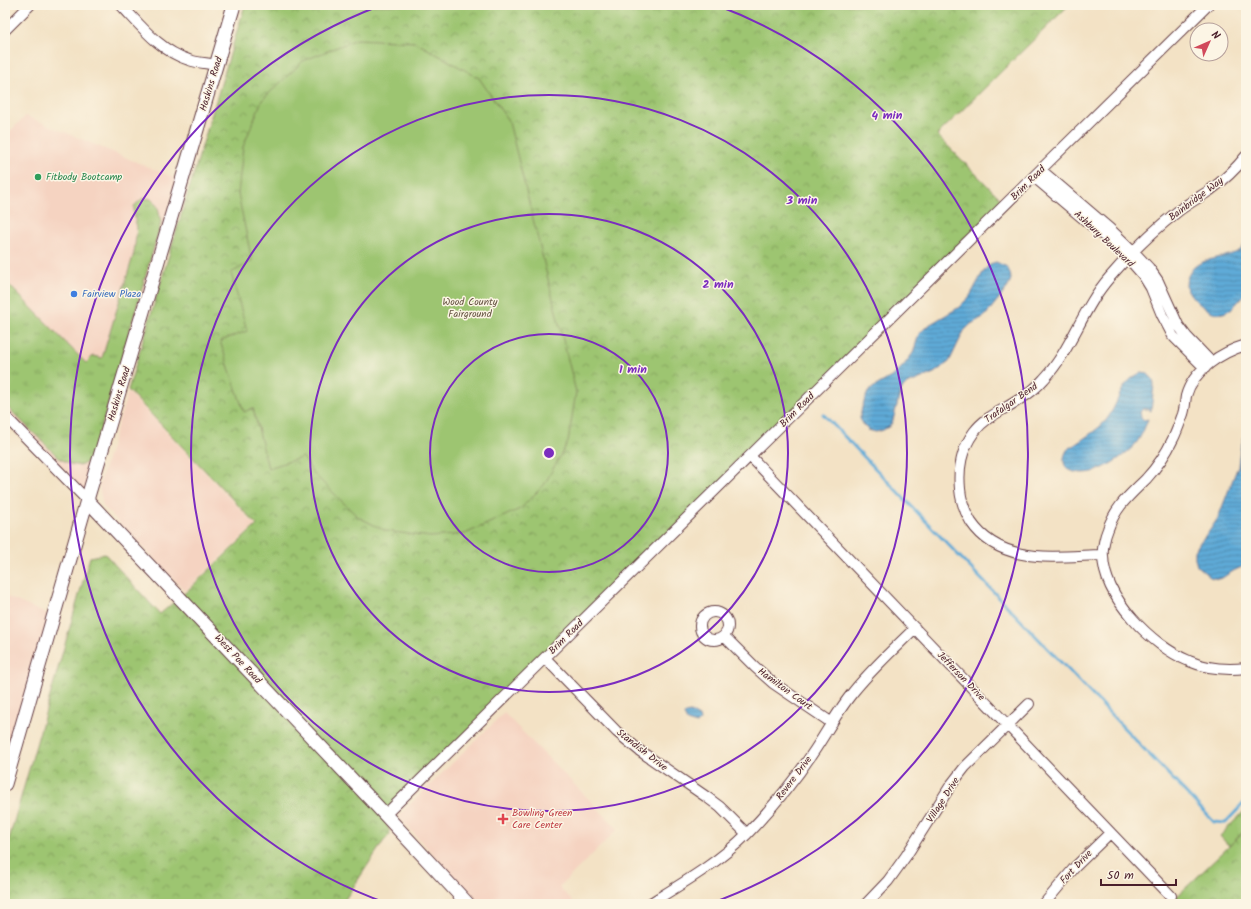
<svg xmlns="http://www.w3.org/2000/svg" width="1251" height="909" font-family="Kalam,sans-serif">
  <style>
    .built { fill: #f5d3c1 }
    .grass { fill: url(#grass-tufts); stroke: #74724e }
    .park { fill: url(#park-crowns); stroke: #74724e }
    .garden { fill: #9dc571; stroke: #74724e }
    .water { fill: url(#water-rules); stroke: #546481 }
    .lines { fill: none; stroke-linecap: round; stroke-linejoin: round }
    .stream { stroke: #5eaad7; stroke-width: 3 }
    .minor-casing { stroke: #633c42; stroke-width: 12 }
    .major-casing { stroke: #633c42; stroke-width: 15 }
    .minor { stroke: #fff; stroke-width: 10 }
    .major { stroke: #fff; stroke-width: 13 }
    .ring { fill: none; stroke: #7b2cbf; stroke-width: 2 }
    .leisure-dot { fill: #2e9e5b; stroke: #fcf5e5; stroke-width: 1.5 }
    .shop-dot { fill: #3f7fe0; stroke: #fcf5e5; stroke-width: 1.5 }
    .health-dot { fill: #e0444e; stroke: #fcf5e5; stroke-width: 1.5 }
    .labels { text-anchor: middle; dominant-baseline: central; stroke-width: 3; stroke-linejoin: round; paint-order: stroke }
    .street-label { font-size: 10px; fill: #4a1f2b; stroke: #fcf5e5 }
    .leisure-label { font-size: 10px; fill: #27864d; stroke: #fcf5e5; text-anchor: start }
    .shop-label { font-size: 10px; fill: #366cbe; stroke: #fcf5e5; text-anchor: start }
    .park-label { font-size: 10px; fill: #635140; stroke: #fcf5e5 }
    .health-label { font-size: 10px; fill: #be3a42; stroke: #fcf5e5; text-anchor: start }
    .centre { fill: #7b2cbf; stroke: #fcf5e5; stroke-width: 2 }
    .ring-label { font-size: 12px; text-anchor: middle; font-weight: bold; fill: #7b2cbf; stroke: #fcf5e5; stroke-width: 3; stroke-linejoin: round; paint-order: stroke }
  </style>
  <defs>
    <pattern id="grass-tufts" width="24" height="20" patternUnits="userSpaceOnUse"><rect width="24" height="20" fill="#9dc571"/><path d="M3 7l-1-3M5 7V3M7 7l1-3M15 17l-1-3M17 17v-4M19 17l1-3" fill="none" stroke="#829f5d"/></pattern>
    <pattern id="park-crowns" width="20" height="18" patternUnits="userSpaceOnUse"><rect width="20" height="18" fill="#9dc571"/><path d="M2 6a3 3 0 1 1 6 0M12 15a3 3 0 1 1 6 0" fill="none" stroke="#829f5d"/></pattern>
    <pattern id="water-rules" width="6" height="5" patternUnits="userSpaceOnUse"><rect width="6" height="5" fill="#5eaad7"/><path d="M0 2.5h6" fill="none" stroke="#508aaf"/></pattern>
  </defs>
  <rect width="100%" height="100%" fill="#fcf5e5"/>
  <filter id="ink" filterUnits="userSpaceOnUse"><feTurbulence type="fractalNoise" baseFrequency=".025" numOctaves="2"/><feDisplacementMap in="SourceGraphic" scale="8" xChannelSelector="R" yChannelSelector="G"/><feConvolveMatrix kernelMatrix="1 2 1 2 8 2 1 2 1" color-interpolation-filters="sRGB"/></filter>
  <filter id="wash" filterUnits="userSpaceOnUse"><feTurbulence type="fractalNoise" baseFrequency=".012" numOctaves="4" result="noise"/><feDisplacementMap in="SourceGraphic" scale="16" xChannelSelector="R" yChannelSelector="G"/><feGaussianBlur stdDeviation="0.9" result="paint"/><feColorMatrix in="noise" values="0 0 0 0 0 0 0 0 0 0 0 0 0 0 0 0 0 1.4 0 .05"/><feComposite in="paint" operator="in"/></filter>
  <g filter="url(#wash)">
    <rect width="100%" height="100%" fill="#f3e2c5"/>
    <path class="built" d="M26 116 177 179 85 492 5 409V136Z
      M128 392 255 525 185 591 103 506 99 486Z
      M5 596 49 615 5 764Z
      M504 713 618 829 559 887 575 904H478L398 816Z"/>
    <path class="grass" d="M143 198 151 199 158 207 161 223 94 453 87 462 80 466 70 464 59 458 5 405V281L86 363 93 356 102 358 134 253 137 227 134 216V206Z
      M1246 809V830L1229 846 1220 836Z"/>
    <path class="park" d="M245 5H1069L937 135 1006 204 385 815 390 834 383 842 342 904H5V853L90 557 105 554 160 614 186 592 257 525 128 390Z
      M1246 830V904H1169Z"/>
    <path class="garden" d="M357 39 415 42 479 78 509 122 576 392 568 442 544 485 520 509 465 534 431 537 386 531 358 517 313 473 303 457 268 468 253 408 244 412 220 341 247 331 231 273 252 261 238 194 243 147 262 100 303 61Z"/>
    <path class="water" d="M1246 238V293C1240 299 1232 311 1223 313 1210 316 1189 298 1186 285 1186 280 1188 275 1191 271 1199 256 1236 259 1243 247 1244 244 1245 241 1246 238Z
      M996 262 1007 267 1010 273 1011 279 1008 287 985 316 971 324 964 331 949 362 934 373 907 384 901 390 893 420 890 426 883 430 876 432 868 430 863 425 860 418 862 407 868 392 874 387 893 376 904 365 913 353 919 334 927 326 958 308 970 296 982 274 990 264Z
      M1141 373 1148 374 1153 379 1154 385 1151 411 1148 409H1143L1140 412 1141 417 1144 420 1148 419C1145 427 1142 435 1137 442 1130 452 1108 467 1096 471 1080 476 1055 472 1067 450 1078 442 1100 429 1107 419 1119 403 1120 381 1141 373Z
      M1246 431V565L1231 572 1222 578 1218 579 1210 577 1197 566 1195 558V551L1200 542 1210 530 1218 518 1238 466 1240 449Z
      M690 712 699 717 700 721 697 724 687 721 684 715 686 713Z"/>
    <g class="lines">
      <path class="stream" d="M823 414 1214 822 1225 823 1246 801"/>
    </g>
  </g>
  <g filter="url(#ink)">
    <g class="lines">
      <defs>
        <path id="minor" d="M121 5C141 26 160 51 189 60 197 63 207 63 217 65
          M5 30 30 5
          M1041 170 1110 229 1134 252 1149 268 1158 281 1178 325 1187 337 1211 362
          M1034 177 1111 242 1128 258 1143 275 1151 288 1162 315 1173 336 1205 368
          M1246 345C1222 352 1193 370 1186 396 1185 402 1185 408 1183 414 1180 422 1177 431 1173 439 1166 454 1157 467 1146 479 1129 496 1116 506 1108 529 1105 536 1102 549 1103 556 1104 598 1152 646 1189 661 1207 669 1227 670 1246 668
          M5 416 87 500
          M750 456 1171 896
          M1102 555C1057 556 1001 566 971 522 965 512 961 501 960 489 958 468 961 450 974 432 986 416 1004 410 1020 399 1029 394 1037 387 1044 379 1072 349 1082 309 1109 278 1128 256 1154 230 1177 212 1187 204 1198 198 1209 191 1223 181 1235 170 1246 156
          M700 626a14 14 0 1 1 28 0a14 14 0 1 1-28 0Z
          M724 636 755 667 773 683 832 723
          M545 658 617 732 640 751 708 798 720 807 747 834
          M385 815 1208 5
          M649 904C683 883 718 863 747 834 771 809 793 783 812 754 825 735 836 714 850 696 869 671 893 650 915 628
          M866 904 888 881 906 856 951 785 965 767 1029 704
          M1044 904 1075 867 1110 833"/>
        <path id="major" d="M87 500 377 806 468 904
          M5 784 87 500 234 5"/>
      </defs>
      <use href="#minor" class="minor-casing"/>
      <use href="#major" class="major-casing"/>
      <use href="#minor" class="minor"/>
      <use href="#major" class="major"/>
    </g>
  </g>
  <g class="ring">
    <circle cx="549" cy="453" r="119"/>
    <circle cx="549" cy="453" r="239"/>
    <circle cx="549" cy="453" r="358"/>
    <path d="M389 904A478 478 0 0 1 382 5M716 5A478 478 0 0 1 709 904"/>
  </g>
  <circle class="leisure-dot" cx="38" cy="177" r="4"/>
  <circle class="shop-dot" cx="74" cy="294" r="4"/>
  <path class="health-dot" d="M501 813h4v4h4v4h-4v4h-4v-4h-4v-4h4z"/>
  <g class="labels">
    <g class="street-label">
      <text transform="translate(211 84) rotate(-73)">Haskins Road</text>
      <text transform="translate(1028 183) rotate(-45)">Brim Road</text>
      <text transform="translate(1196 199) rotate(-37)">Bainbridge Way</text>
      <text transform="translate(1104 239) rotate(43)">Ashbury Boulevard</text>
      <text transform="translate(119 394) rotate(-73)">Haskins Road</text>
      <text transform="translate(1011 403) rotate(-35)">Trafalgar Bend</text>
      <text transform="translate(797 410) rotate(-45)">Brim Road</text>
      <text transform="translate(566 637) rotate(-45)">Brim Road</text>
      <text transform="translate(238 659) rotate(47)">West Poe Road</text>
      <text transform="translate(961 676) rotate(46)">Jefferson Drive</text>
      <text transform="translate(785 689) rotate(36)">Hamilton Court</text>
      <text transform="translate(642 750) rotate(38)">Standish Drive</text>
      <text transform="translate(794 778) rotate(-53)">Revere Drive</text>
      <text transform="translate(943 800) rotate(-57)">Village Drive</text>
      <text transform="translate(1076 867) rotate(-47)">Fort Drive</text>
    </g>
    <g class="leisure-label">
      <text x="46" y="177">Fitbody Bootcamp</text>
    </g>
    <g class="shop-label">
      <text x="82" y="294">Fairview Plaza</text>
    </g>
    <g class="park-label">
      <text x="470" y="302">Wood County<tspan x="470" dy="12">Fairground</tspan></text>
    </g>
    <g class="health-label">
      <text x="512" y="813">Bowling Green<tspan x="512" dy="12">Care Center</tspan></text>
    </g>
  </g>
  <circle cx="549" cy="453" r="6" class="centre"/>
  <g class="ring-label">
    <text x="887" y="119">4 min</text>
    <text x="802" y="204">3 min</text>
    <text x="718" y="288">2 min</text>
    <text x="633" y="373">1 min</text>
  </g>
  <rect width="1251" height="909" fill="none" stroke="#fcf5e5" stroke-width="20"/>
  <g transform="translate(1209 42) rotate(45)"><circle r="19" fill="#fcf5e5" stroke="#b59f9b"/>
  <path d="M0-3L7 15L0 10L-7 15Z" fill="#d1495b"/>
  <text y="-6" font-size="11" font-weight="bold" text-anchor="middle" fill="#4a1f2b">N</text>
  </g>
  <path d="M1101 879v6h75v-6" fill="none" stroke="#4a1f2b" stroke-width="2"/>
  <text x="1107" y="879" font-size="12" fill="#4a1f2b" stroke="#fcf5e5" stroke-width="3" paint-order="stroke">50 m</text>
</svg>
